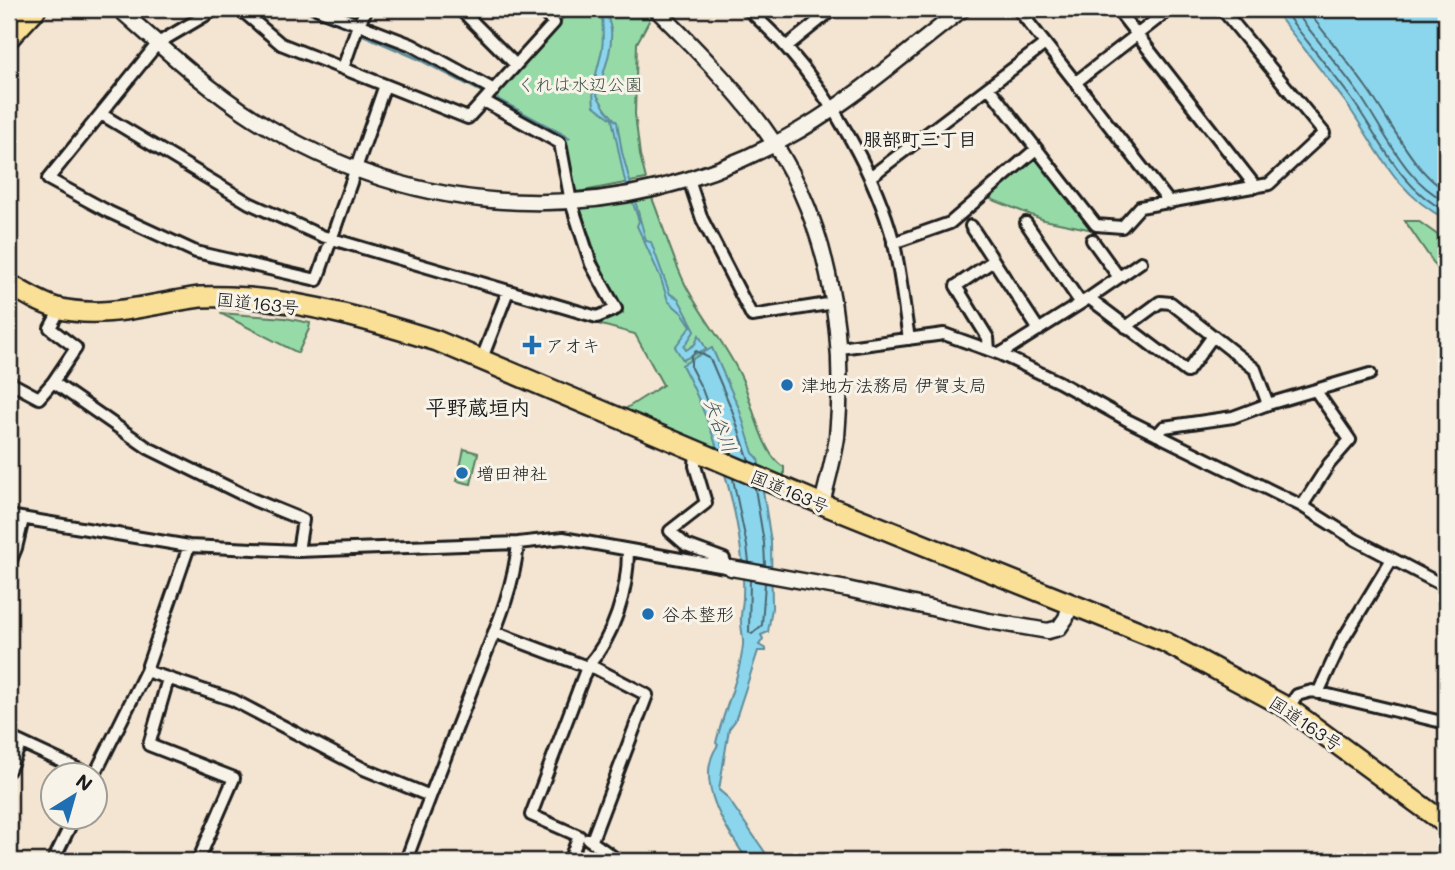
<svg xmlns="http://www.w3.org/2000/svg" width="1455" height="870" font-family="Mali,'Klee One',sans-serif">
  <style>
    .green { fill: #96dba7; stroke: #597c62; stroke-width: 2 }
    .water { fill: #8cd6ed; stroke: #5f8c99; stroke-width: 2 }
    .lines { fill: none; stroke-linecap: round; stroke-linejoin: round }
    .shore { stroke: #496670; stroke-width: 2 }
    .stream { stroke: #5f8c99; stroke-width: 3.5 }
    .street-casing { stroke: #1c1c1c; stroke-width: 16 }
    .secondary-casing { stroke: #1c1c1c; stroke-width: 19 }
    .highway-casing { stroke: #1c1c1c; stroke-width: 24 }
    .street { stroke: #f7f3e8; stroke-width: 10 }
    .secondary { stroke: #f7f3e8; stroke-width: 14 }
    .highway { stroke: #fadf96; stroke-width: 19 }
    .poi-dot { fill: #1f6fb2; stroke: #f7f3e8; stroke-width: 2.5 }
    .labels { text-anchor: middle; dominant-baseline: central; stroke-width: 6; stroke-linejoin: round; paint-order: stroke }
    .park-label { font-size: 18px; fill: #415546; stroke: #f7f3e8 }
    .street-label { font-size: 18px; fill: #1c1c1c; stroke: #f7f3e8 }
    .poi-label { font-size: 18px; fill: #1c1c1c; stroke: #f7f3e8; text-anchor: start }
    .neighbourhood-label { font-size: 19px; font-weight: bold; fill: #1c1c1c; stroke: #f7f3e8 }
    .water-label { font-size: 19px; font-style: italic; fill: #3e545b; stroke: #f7f3e8 }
    .quarter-label { font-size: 21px; font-weight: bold; fill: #1c1c1c; stroke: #f7f3e8 }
  </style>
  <rect width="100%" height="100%" fill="#f4e4d2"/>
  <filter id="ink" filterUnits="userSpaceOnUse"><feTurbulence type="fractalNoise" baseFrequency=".0143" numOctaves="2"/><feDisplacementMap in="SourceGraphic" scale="14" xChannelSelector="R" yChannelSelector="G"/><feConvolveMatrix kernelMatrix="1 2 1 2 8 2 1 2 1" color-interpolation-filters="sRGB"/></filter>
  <g filter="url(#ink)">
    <path class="green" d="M571 9H651L649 21 637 43 635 114 640 155 646 179 578 192 574 189 565 139 495 101 494 96Z
      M1032 159H1038L1093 230 1044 220 988 198Z
      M650 193C662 222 671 255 685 284 702 318 728 346 743 381 752 403 763 457 784 467V480L622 411 663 385 635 334 598 324 623 313 599 264 579 205Z
      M1405 221H1418L1446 241V281Z
      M220 313 285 318 310 323 309 329 298 353Z
      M464 449 478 453 471 484 457 481Z"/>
    <path class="water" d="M602 9H606C607 16 610 23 611 30 613 52 602 74 597 95L606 110 617 122 622 152 646 241 651 242 670 294 678 298 695 330 684 347 686 350 695 344 699 335 706 349 683 360 675 347 691 326 683 314 668 301 660 276 637 226 639 221 624 177 612 119 594 106C591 81 598 72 602 49 604 35 602 23 602 9Z
      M1273 9H1444L1446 18V219C1395 194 1377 147 1346 103 1322 71 1297 40 1273 9Z
      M712 348 739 408 753 453 758 458 771 542 772 608 768 632 761 635 763 639 759 645 766 649V651H758L735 721 729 729 719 790 727 797 771 861H748C728 832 692 781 718 745L716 743C723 712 740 677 743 645 744 636 740 627 741 618 741 611 743 604 743 597 746 526 715 427 682 365Z"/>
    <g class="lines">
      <path class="shore" d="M1282 9C1305 39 1329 68 1351 98 1380 138 1400 189 1446 211
        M1293 9C1315 37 1338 65 1359 94 1384 130 1405 182 1446 201
        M1306 9C1326 35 1347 60 1366 87 1387 115 1415 175 1446 190
        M725 451 702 389 691 368V356L696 351 709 358 712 363 732 410 749 461
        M733 479 747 546 749 562
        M755 488 764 543 765 565
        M750 580 749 632 752 634 762 625 765 583"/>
      <path class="stream" d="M301 9 346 27
        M364 35 419 59 481 91
        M498 100 569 138"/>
      <defs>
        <path id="street" d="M216 9 158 43 48 179 109 212 196 252 317 280 385 85 281 44 240 9
          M318 9 412 45 494 90
          M460 9 516 65
          M748 9C760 21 774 33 786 47 833 100 876 175 894 244 901 275 904 308 909 339
          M1018 9 1170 203
          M1117 9 1256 187
          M786 47 833 9
          M343 68 358 25 367 9
          M1076 82 1170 9
          M385 85 468 118 554 23 540 9
          M989 88 1096 225 1122 227 1140 207 1269 184 1324 133 1222 9
          M101 114 249 203 322 236 597 317 616 309 591 264 571 202 560 143 484 101
          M870 177 1045 44
          M689 180 702 219 752 316 834 303
          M1026 223 1080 302
          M971 226 1039 330
          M1092 240 1118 276
          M893 243 950 223 1036 149
          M1089 298 1141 262
          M1126 327 1160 302 1171 303 1255 369 1268 404
          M840 348 944 334 1000 354 1059 382 1129 421 1302 506 1356 540 1446 587
          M989 350 988 338 956 286 993 261
          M1000 354 1089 298 1187 372 1213 336
          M481 361 508 291
          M9 382 39 398 53 382 76 348 50 328 57 315V308
          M53 382 148 448 254 500 303 520 298 551
          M1157 435 1164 427 1233 417 1268 404 1370 374
          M696 451 695 466 706 503 670 531 686 545 724 559 726 567
          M1302 506 1329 464 1350 440 1316 391
          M9 516 189 546 298 551 518 543 563 538 731 568
          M9 565 16 548 23 519
          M494 632 587 667 595 668 647 695 592 840
          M146 671 233 700 364 769 430 796
          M168 679 149 745 234 778 198 861
          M1318 693 1342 641 1392 559
          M1288 708 1297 695 1312 691 1446 723
          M9 737 93 776
          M9 770 21 743
          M94 776 146 671 189 546
          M588 839 619 861
          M53 861 74 818
          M408 861 407 858C429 798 452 740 475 681 492 637 514 591 518 543
          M569 861 579 836 531 815 587 667C614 637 628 591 628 551"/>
        <path id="secondary" d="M119 9C162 47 206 88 255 119 418 221 613 231 784 139 848 105 905 53 963 9
          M656 9C694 47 731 84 763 127 828 215 847 330 837 437 834 459 827 482 822 504
          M731 568 847 589 989 621 1048 631 1059 628 1066 618 1070 605"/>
        <path id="highway" d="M9 38 36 9
          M9 284C24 293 40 303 57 308 104 320 154 303 200 297 216 296 233 297 249 298 312 303 376 322 437 341L822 504 1163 641 1288 708 1446 824"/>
      </defs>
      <use href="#street" class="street-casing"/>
      <use href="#secondary" class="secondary-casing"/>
      <use href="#highway" class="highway-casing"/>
      <use href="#street" class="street"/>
      <use href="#secondary" class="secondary"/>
      <use href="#highway" class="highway"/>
    </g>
  </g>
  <g class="poi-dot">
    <path d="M528.5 334.5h7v7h7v7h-7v7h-7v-7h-7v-7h7z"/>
    <circle cx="787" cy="385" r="7"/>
    <circle cx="462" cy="473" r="7"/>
    <circle cx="648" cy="614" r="7"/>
  </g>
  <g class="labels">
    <g class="park-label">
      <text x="580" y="84">くれは水辺公園</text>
    </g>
    <g class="street-label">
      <text transform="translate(258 303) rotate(6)">国道163号</text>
      <text transform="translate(790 491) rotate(23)">国道163号</text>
      <text transform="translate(1306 723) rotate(34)">国道163号</text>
    </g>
    <g class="poi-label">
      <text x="546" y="345">アオキ</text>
      <text x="801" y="385">津地方法務局 伊賀支局</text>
      <text x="476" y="473">増田神社</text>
      <text x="662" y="614">谷本整形</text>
    </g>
    <g class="neighbourhood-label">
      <text x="920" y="138">服部町三丁目</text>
    </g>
    <g class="water-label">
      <text transform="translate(721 425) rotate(69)">矢谷川</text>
    </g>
    <g class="quarter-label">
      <text x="478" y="406">平野蔵垣内</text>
    </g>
  </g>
  <rect width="1455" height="870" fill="none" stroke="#f7f3e8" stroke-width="35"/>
  <rect x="18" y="18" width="1420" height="835" fill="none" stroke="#1c1c1c" stroke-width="2.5" filter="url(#ink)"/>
  <g transform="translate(74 796) rotate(37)"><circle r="33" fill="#f7f3e8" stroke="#9f9d96" stroke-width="2"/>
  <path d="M0-5L12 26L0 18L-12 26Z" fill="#1f6fb2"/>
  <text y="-10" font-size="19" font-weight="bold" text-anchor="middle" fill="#1c1c1c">N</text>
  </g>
</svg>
